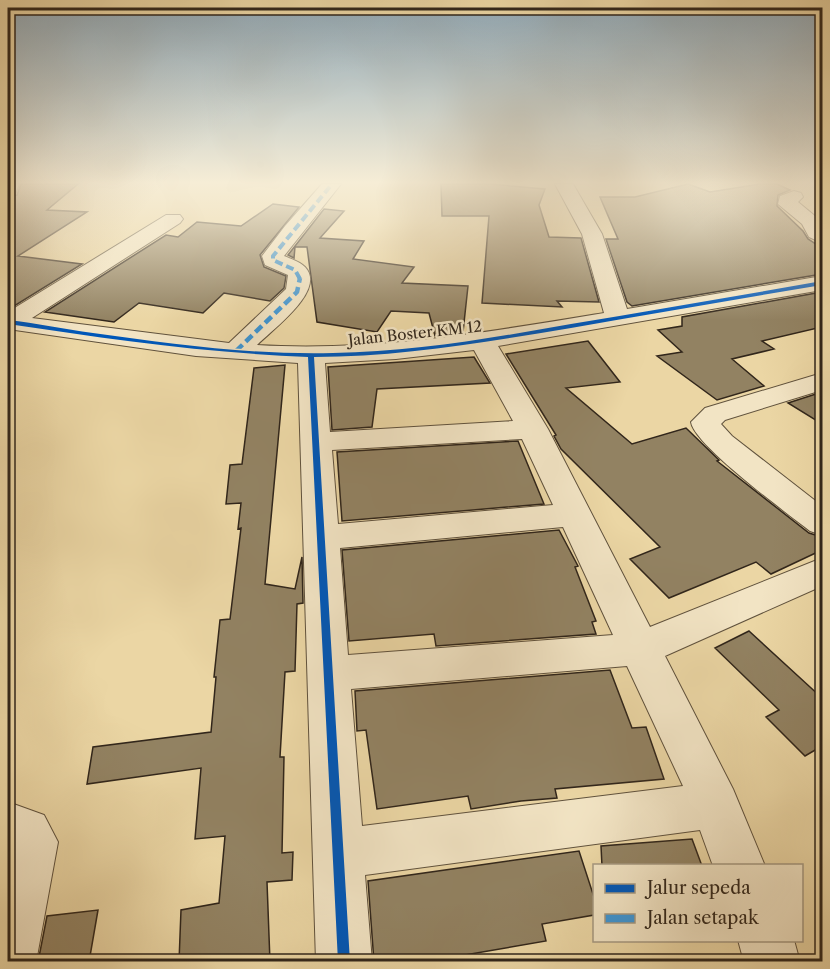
<svg xmlns="http://www.w3.org/2000/svg" width="830" height="969" font-family="'Libre Caslon Text',serif">
  <style>
    .building { fill: #928262; stroke: #31261b; stroke-width: 1.5 }
    .lines { fill: none; stroke-linecap: round; stroke-linejoin: round }
    .minor-casing { stroke: #60523d; stroke-width: 2 }
    .minor { fill: #f2e4c4; fill-rule: evenodd }
    .quiet-far1 { stroke: #3d95d4; stroke-width: 4; stroke-dasharray: 8 4; stroke-linecap: butt }
    .quiet { stroke: #3d95d4; stroke-width: 4.5; stroke-dasharray: 9 4.5; stroke-linecap: butt }
    .cycleway-casing { stroke: #f2e4c4; stroke-width: 3 }
    .cycleway { fill: #0057b8; fill-rule: evenodd }
    .labels { text-anchor: middle; dominant-baseline: central; stroke-width: 5; stroke-linejoin: round; paint-order: stroke }
    .far-street-label { font-size: 15px; fill: #31261b; stroke: #f2e4c4 }
  </style>
  <rect width="100%" height="100%" fill="#ebd6a4"/>
  <filter id="stains"><feTurbulence type="fractalNoise" baseFrequency=".00333" numOctaves="4"/><feColorMatrix values="0 0 0 0 .2 0 0 0 0 .09 0 0 0 0 .02 0 0 0 .5 -.17"/></filter>
  <radialGradient id="worn" r=".72"><stop offset=".6" stop-color="#630" stop-opacity="0"/><stop offset="1" stop-color="#630" stop-opacity=".3"/></radialGradient>
  <path class="building" d="M21 184H78L47 210 87 212 18 256 82 264 11 308 8 307V197L17 195Z
    M441 184H490L545 189 539 205 549 237 581 238 599 302 557 301 562 307 482 303 489 216H442Z
    M688 184 710 192 760 184H777L790 190 778 195 777 206 803 231 808 239 822 248V274L632 306 627 302 606 239H618L600 197H635Z
    M273 204 299 207 260 255 264 267 286 276 284 288 270 301 224 293 203 313 139 303 114 322 45 312 166 235 178 237 197 222 241 226Z
    M324 209 344 211 320 238 364 241 353 259 414 267 402 283 468 286 463 332 435 336 429 313 391 311 377 332 317 322 307 247H295L294 258 288 255Z
    M822 292V327L762 341 774 349 732 359 764 386 717 400 657 356 682 352 658 330 682 326V317Z
    M588 341 620 382 566 388 632 444 686 428 719 460 717 461 809 533 822 537V550L771 574 756 562 669 598 630 559 660 547 561 449 554 436 556 435 506 354Z
    M474 357 490 383 377 389 372 427 332 430 328 367Z
    M285 365 265 584 295 589 302 557 303 603 297 604 295 671 285 672 280 757H284L282 853 293 852 292 880 267 882 270 962H179L181 910 219 903 225 836 195 839 201 768 87 784 93 747 211 732 216 677H214L220 620 230 619 241 528 238 529 241 503 226 504 230 465 242 464 254 368Z
    M822 392V424L788 403Z
    M518 441 544 504 342 521 337 452Z
    M559 530 578 566 575 567 596 621 592 622 596 634 436 646 434 634 349 641 342 550Z
    M749 631 822 698V746L805 756 766 717 779 710 715 648Z
    M610 670 632 728 646 727 664 779 555 789 557 798 521 801 471 809 468 796 377 809 366 730 357 731 355 691Z
    M692 839 702 866H602L601 846Z
    M579 851 594 897V915L542 924 546 941 424 962H374L368 881Z
    M98 910 89 962H38L47 916Z"/>
  <g class="lines">
    <defs>
      <path id="minor" d="M8 184H19L15 194 8 195Z
        M322 184H341L284 256C291 259 299 261 305 267 327 290 273 329 257 345 375 352 489 332 604 313L582 234 555 184H573L602 234 627 309 822 276V290L498 346 548 429 650 627 822 558V586L665 656 733 789 765 866H713L700 830 365 875 372 962H316L298 363 196 356 8 329V312L166 215H180L183 219 180 223 32 318 229 343 286 289 288 275 265 265 262 256 285 226ZM474 350 513 421 330 432 325 363 396 359ZM522 439 553 505 338 524 332 450ZM563 527 613 635 348 655 340 548ZM627 666 683 786 362 826 351 689Z
        M794 191 801 193 803 197 798 202 821 221 822 243 809 237 802 224 778 204 780 196Z
        M822 373V390L725 420 721 424 732 436 822 506V535L810 531C787 513 694 445 691 422L705 408Z
        M8 802 44 815 58 842 36 962H8Z
        M738 940H794L800 962H744Z"/>
    </defs>
    <use href="#minor" class="minor-casing"/>
    <use href="#minor" class="minor"/>
    <path class="quiet-far1" d="M300 279 295 270 273 260V256L332 184"/>
    <path class="quiet" d="M236 351 297 292 300 278"/>
    <defs>
      <path id="cycleway" d="M822 281V285C738 299 655 313 571 328 486 342 401 357 314 357L350 962H338L308 357C207 353 108 339 8 324V320C36 323 64 329 93 333 172 344 252 355 333 353 413 352 492 338 571 324 655 310 738 296 822 281Z"/>
    </defs>
    <use href="#cycleway" class="cycleway-casing"/>
    <use href="#cycleway" class="cycleway"/>
  </g>
  <linearGradient id="sky" x2="0" y2="1"><stop stop-color="#90aaba"/><stop offset="0.57" stop-color="#f6edd6"/><stop offset="1" stop-color="#f6edd6" stop-opacity="0"/></linearGradient>
  <rect width="830" height="320" fill="url(#sky)"/>
  <g class="labels">
    <g class="far-street-label">
      <text transform="translate(415 333) rotate(-6)">Jalan Boster KM 12</text>
    </g>
  </g>
  <rect width="830" height="969" fill="none" stroke="#ebd6a4" stroke-width="30"/>
  <rect x="9" y="9" width="812" height="951" fill="none" stroke="#31261b" stroke-width="3"/>
  <rect x="15" y="15" width="800" height="939" fill="none" stroke="#31261b" stroke-width="1.5"/>
  <rect x="593" y="864" width="210" height="78" fill="#f2e4c4" stroke="#a59880" stroke-width="1.5"/>
  <rect x="605" y="884" width="30" height="9" fill="#0057b8" stroke="#a59880" stroke-width="1.5"/>
  <text x="647" y="894" font-size="18" fill="#31261b">Jalur sepeda</text>
  <rect x="605" y="914" width="30" height="9" fill="#3d95d4" stroke="#a59880" stroke-width="1.5"/>
  <text x="647" y="924" font-size="18" fill="#31261b">Jalan setapak</text>
  <rect width="100%" height="100%" filter="url(#stains)"/>
  <rect width="100%" height="100%" fill="url(#worn)"/>
</svg>
